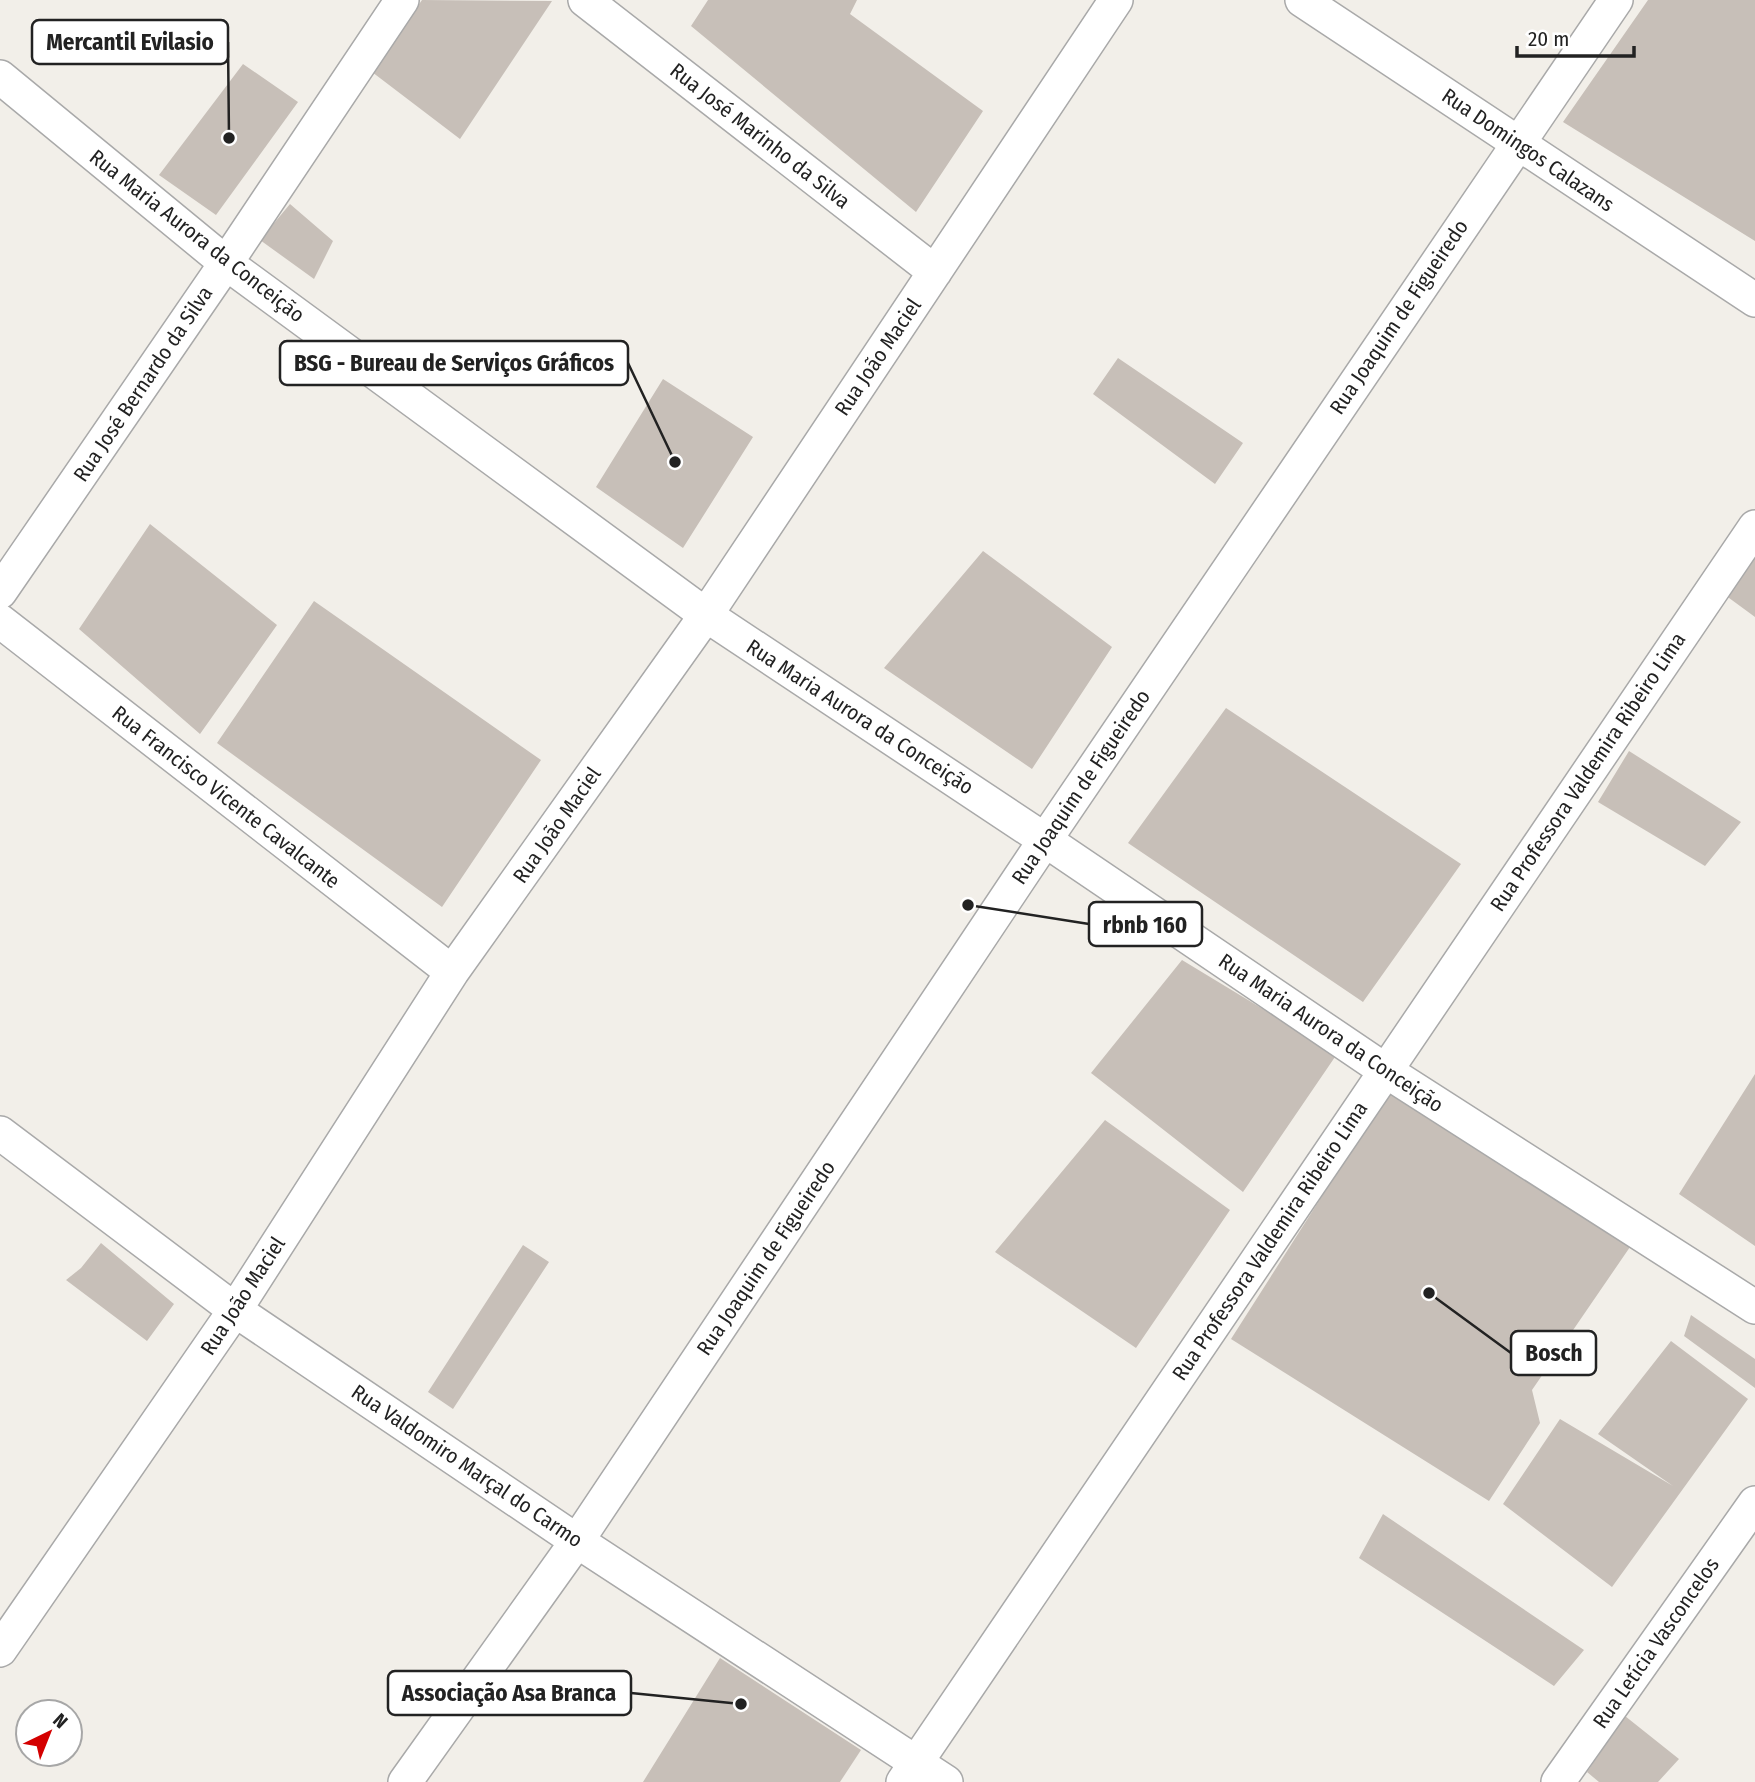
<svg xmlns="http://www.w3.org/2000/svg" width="1755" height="1782" font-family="'Fira Sans Condensed',sans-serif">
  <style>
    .building { fill: #c7bfb8 }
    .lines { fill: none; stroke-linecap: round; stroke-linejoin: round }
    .street-casing { stroke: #a9a9a9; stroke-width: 36 }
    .street { stroke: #fff; stroke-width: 33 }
    .labels { text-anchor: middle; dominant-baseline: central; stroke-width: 5; stroke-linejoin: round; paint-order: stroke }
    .street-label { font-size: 21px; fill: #222; stroke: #fff }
    .leader { fill: none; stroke: #222; stroke-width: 2.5 }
    .callout-dot { fill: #222; stroke: #fff; stroke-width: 2.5 }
    .callout { fill: #fff; stroke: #222; stroke-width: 2.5 }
    .callout-label { font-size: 23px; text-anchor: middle; font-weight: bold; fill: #222 }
  </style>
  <rect width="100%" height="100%" fill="#f2efe9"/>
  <path class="building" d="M422 0 552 1 460 139 372 72Z
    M708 0H857L850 14 983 111 916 212 691 26Z
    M1648 0H1755V241L1563 122Z
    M243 64 298 102 216 215 159 175Z
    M290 204 333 241 314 279 260 240Z
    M1118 358 1243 443 1215 484 1093 394Z
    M663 379 753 437 683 548 596 487Z
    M150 524 277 625 200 734 79 629Z
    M983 551 1112 647 1032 769 884 668Z
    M1750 554 1755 558V617L1725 595Z
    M314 601 541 760 442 907 217 743Z
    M1226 708 1461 864 1363 1002 1128 843Z
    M1629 751 1741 822 1705 866 1598 802Z
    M1182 960 1337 1054 1243 1192 1091 1073Z
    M1755 1074V1246L1679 1194Z
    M1389 1091 1630 1247 1532 1390 1540 1423 1489 1501 1231 1339Z
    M1105 1120 1230 1210 1136 1348 995 1252Z
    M101 1243 174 1304 147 1341 66 1280 81 1268Z
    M523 1245 549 1262 453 1409 428 1392Z
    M1691 1315 1755 1359V1388L1684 1336Z
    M1671 1341 1748 1399 1612 1587 1503 1504 1560 1419 1673 1486 1598 1434Z
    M1383 1514 1584 1650 1554 1686 1359 1558Z
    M720 1658 861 1750 840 1782H643Z
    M1625 1716 1679 1759 1658 1782H1599L1587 1772Z"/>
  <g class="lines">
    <defs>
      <path id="street" d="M585 0 935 272
        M1302 0 1755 300
        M0 77 226 263 706 615 1045 840 1386 1071 1755 1307
        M0 592 226 263 402 0
        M0 621 452 972
        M0 1133 235 1310 577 1541 946 1782
        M0 1650 235 1310 452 972 706 615 1116 0
        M405 1782 577 1541 1045 840 1616 0
        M903 1782 1755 527
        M1558 1782 1755 1503"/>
    </defs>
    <use href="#street" class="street-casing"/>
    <use href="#street" class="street"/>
  </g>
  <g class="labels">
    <g class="street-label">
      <text transform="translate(760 136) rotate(38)">Rua José Marinho da Silva</text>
      <text transform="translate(1528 150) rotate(34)">Rua Domingos Calazans</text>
      <text transform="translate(197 236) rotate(38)">Rua Maria Aurora da Conceição</text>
      <text transform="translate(1399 317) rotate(-56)">Rua Joaquim de Figueiredo</text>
      <text transform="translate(878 357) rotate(-56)">Rua João Maciel</text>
      <text transform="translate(143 384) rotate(-56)">Rua José Bernardo da Silva</text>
      <text transform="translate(860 717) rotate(33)">Rua Maria Aurora da Conceição</text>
      <text transform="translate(1588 772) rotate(-56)">Rua Professora Valdemira Ribeiro Lima</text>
      <text transform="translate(1081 787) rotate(-56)">Rua Joaquim de Figueiredo</text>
      <text transform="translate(226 797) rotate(38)">Rua Francisco Vicente Cavalcante</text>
      <text transform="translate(557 825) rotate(-55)">Rua João Maciel</text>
      <text transform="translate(1331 1033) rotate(34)">Rua Maria Aurora da Conceição</text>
      <text transform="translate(1270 1241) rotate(-56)">Rua Professora Valdemira Ribeiro Lima</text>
      <text transform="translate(766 1258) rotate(-56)">Rua Joaquim de Figueiredo</text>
      <text transform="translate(243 1296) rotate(-57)">Rua João Maciel</text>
      <text transform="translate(467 1466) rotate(34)">Rua Valdomiro Marçal do Carmo</text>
      <text transform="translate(1656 1643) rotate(-55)">Rua Letícia Vasconcelos</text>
    </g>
  </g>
  <path class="leader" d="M229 138L228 42M675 462L628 363M968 905L1089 924M1429 1293L1511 1353M741 1704L631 1693"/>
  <g class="callout-dot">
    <circle cx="229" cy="138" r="7"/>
    <circle cx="675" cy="462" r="7"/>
    <circle cx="968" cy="905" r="7"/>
    <circle cx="1429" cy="1293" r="7"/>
    <circle cx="741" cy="1704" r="7"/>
  </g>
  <g class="callout">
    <rect x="32" y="20" width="196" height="44" rx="7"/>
    <rect x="280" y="341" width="348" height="44" rx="7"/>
    <rect x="1089" y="902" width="113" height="44" rx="7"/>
    <rect x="1511" y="1331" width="85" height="44" rx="7"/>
    <rect x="388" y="1671" width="243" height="44" rx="7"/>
  </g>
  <g class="callout-label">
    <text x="130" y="50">Mercantil Evilasio</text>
    <text x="454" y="371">BSG - Bureau de Serviços Gráficos</text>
    <text x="1145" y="933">rbnb 160</text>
    <text x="1554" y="1361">Bosch</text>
    <text x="509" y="1701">Associação Asa Branca</text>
  </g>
  <g transform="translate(49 1733) rotate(43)"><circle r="33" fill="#ffffff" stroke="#a7a7a7" stroke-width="2"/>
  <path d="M0-5L12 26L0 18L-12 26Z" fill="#d40000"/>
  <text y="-10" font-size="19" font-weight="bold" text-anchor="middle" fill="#222222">N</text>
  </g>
  <path d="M1517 46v10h117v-10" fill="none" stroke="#222222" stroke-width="3.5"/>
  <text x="1528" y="46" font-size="21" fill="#222222" stroke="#ffffff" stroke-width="5" paint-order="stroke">20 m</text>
</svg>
